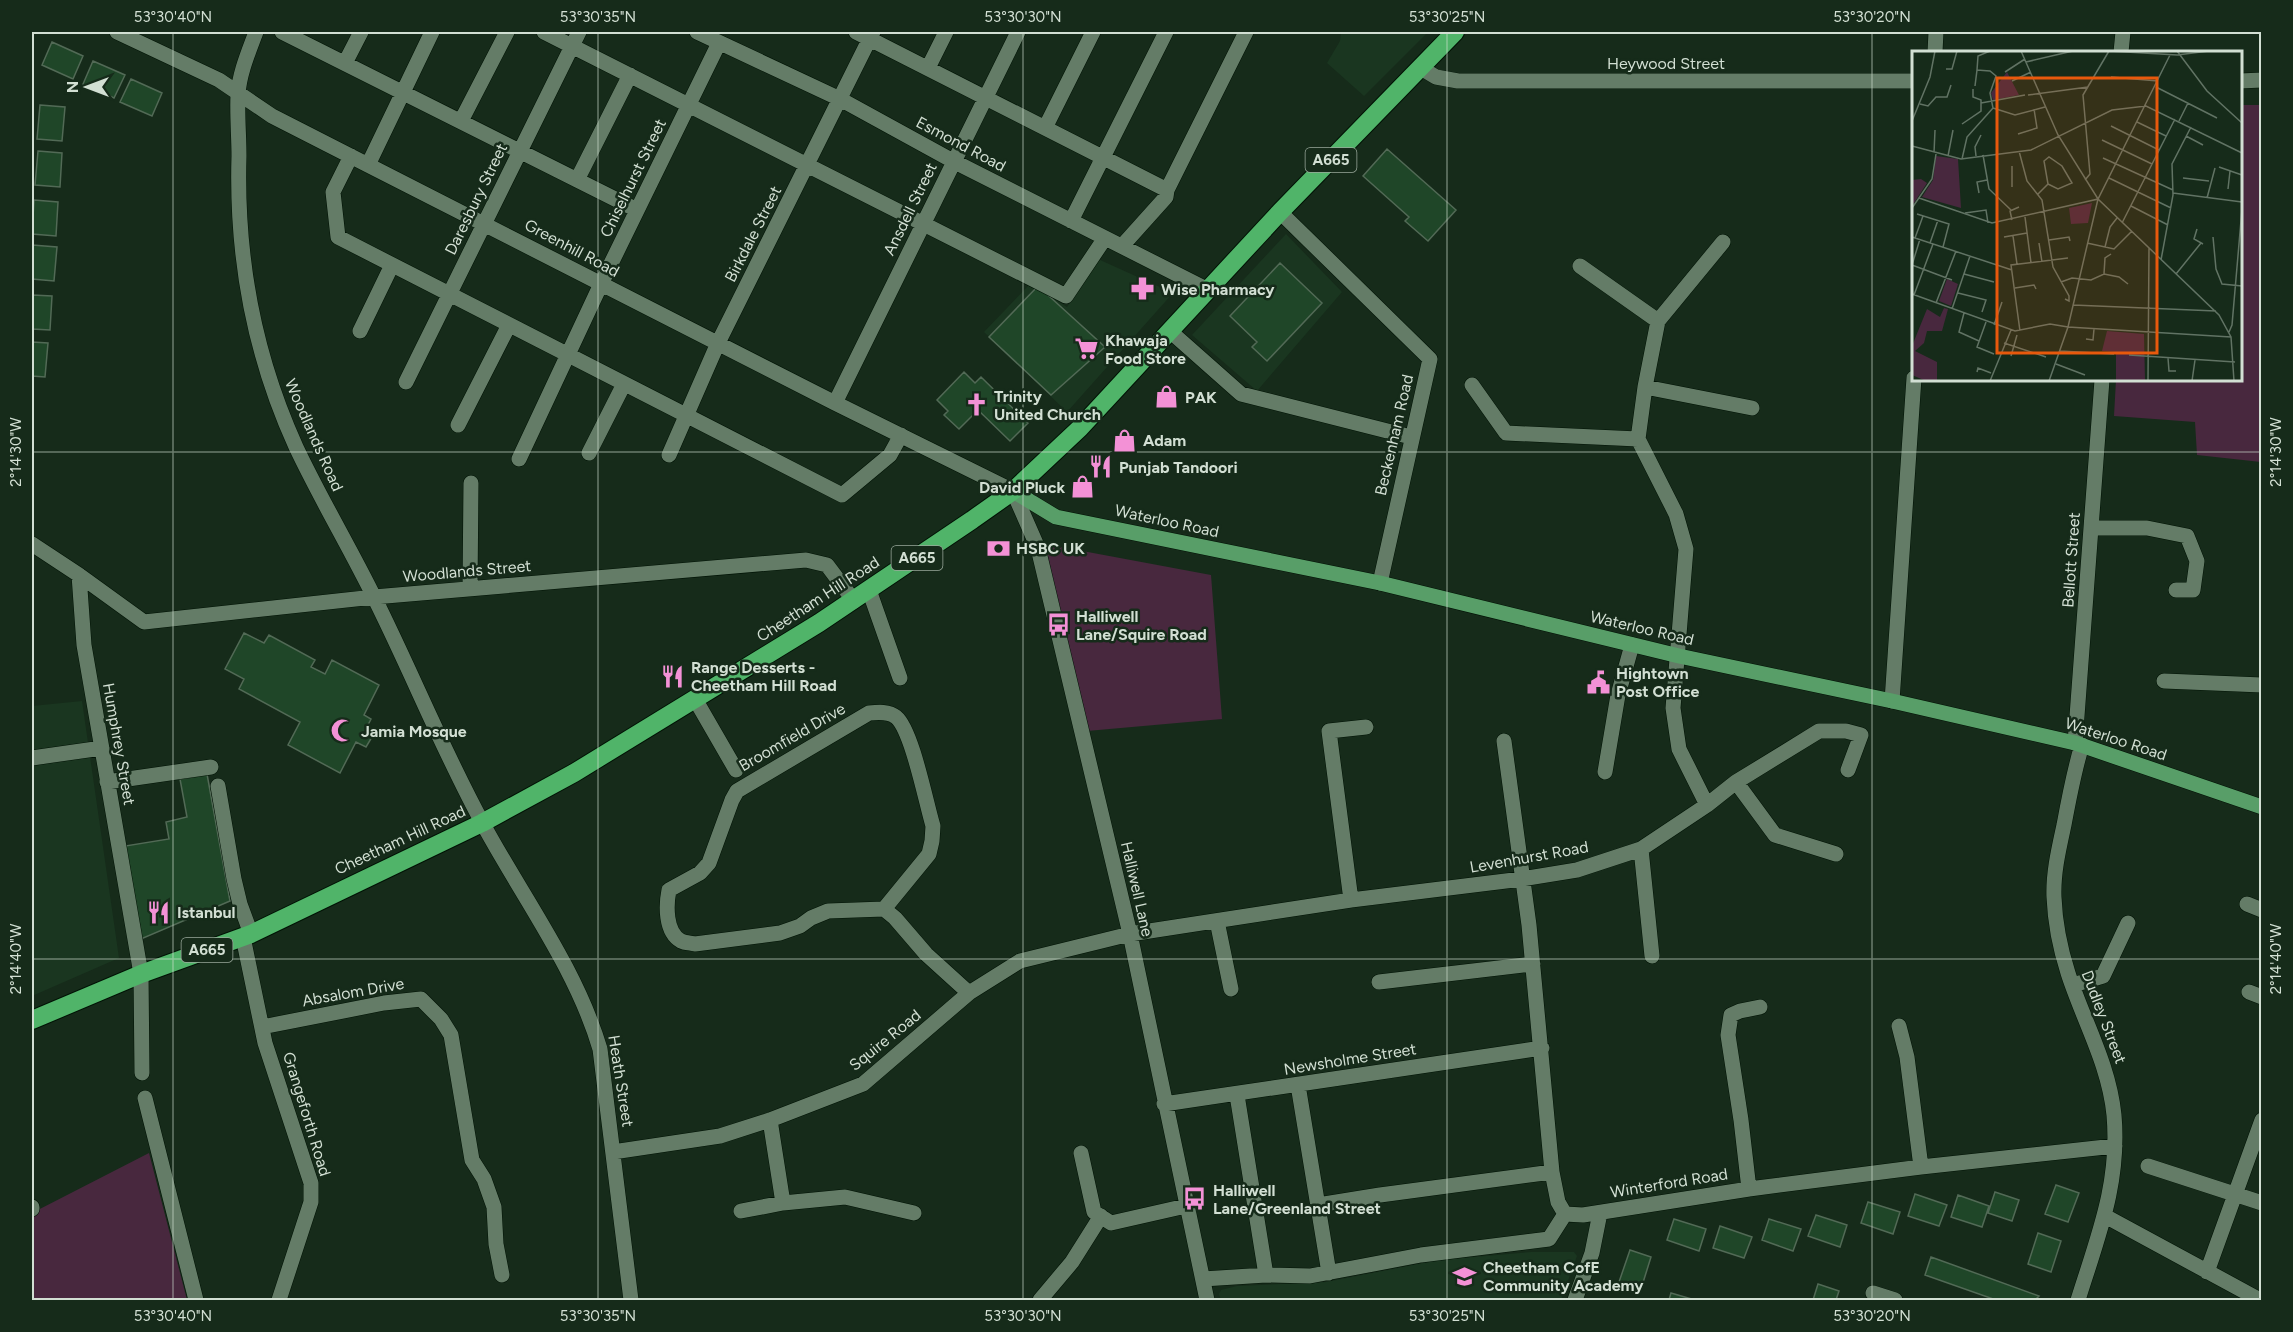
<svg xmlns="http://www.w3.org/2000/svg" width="2293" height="1332" font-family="Figtree,sans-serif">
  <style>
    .built { fill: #1a3620 }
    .green { fill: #48283e }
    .building { fill: #1f4628; stroke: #526a56; stroke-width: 1.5 }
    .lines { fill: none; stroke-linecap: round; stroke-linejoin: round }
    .minor-casing { stroke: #011305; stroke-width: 16 }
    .major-casing { stroke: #011305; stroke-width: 16 }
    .highway-casing { stroke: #011305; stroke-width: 20 }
    .minor { stroke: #647c67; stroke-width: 15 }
    .major { stroke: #589e68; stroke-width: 15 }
    .highway { stroke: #50b469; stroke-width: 18 }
    .ticks { fill: none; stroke: #d2dfd3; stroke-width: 1.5; stroke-opacity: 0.45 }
    .labels { text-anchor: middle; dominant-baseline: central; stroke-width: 5; stroke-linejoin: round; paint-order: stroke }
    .shield { fill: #162b1a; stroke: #9aa99c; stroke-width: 1.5 }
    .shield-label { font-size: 15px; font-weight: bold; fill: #d2dfd3 }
    .street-label { font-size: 16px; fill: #d2dfd3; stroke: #162b1a }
    .poi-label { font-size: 16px; font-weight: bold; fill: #d2dfd3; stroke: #162b1a; text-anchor: start }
    .inset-road { fill: none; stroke: #617364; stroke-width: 1.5 }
    .view { fill: #e8590c; fill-opacity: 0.15; stroke: #e8590c; stroke-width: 3 }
    .inset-edge { fill: none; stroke: #d2dfd3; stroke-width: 3 }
    .neatline { fill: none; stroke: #d2dfd3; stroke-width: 2 }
    .ticks-label { font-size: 15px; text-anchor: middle; fill: #d2dfd3 }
  </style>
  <rect width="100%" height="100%" fill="#162b1a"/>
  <path class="built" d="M1341 32H1428L1364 96 1327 63 1340 41Z
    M1286 234 1342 292 1257 391 1192 335Z
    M1098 259 1173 293 1067 412 984 332 1030 284 1067 307Z
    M82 701 119 958 32 996V706Z
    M1531 1252H1574L1577 1256 1561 1300H1221L1219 1294 1221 1290 1237 1286 1326 1282 1439 1260Z"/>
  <path class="green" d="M2241 105H2261V462L2197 455 2195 422 2114 416 2116 380H2240Z
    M1045 544 1211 575 1222 719 1087 731Z
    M149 1153 187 1300H32V1213Z"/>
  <path class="building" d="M52 42 83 56 73 79 42 65Z
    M93 61 125 75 114 98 83 84Z
    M131 79 162 93 152 116 120 102Z
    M40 105 65 107 62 141 37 139Z
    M1387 149 1456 210 1428 241 1405 221 1409 217 1363 176Z
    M38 151 62 153 60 187 35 185Z
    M34 200 58 202 56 236 32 234Z
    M32 245 57 247 54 281 32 279Z
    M1280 263 1322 303 1267 361 1252 347 1257 342 1230 316Z
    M1038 286 1105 347 1051 395 989 337Z
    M32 295 52 296 50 330 32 329Z
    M32 342 48 343 45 377 32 376Z
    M964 372 975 383 981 377 1028 423 1010 441 978 410 959 429 944 415 948 411 937 400Z
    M244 633 264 643 269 635 315 660 311 667 325 674 332 660 379 685 364 715 371 719 364 733 372 737 366 747 356 742 340 773 288 745 300 722 239 689 244 679 225 669Z
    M207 774 230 901 141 939 125 846 169 839 166 822 187 817 180 779Z
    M2056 1185 2079 1193 2068 1222 2045 1214Z
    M1995 1192 2019 1200 2012 1221 1988 1213Z
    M1915 1194 1947 1205 1939 1226 1908 1216Z
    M1958 1195 1989 1206 1982 1227 1951 1217Z
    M1868 1202 1900 1212 1893 1234 1861 1223Z
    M1816 1215 1847 1225 1840 1247 1808 1236Z
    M1674 1219 1706 1229 1699 1251 1667 1240Z
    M1769 1219 1801 1229 1793 1251 1762 1240Z
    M1720 1226 1752 1237 1744 1258 1713 1248Z
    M2038 1233 2061 1241 2051 1272 2028 1264Z
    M1630 1250 1651 1257 1641 1289 1619 1282Z
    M1931 1257 2039 1296 2035 1300H1996L1925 1275Z
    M1818 1284 1839 1291 1836 1300H1813Z
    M1671 1293 1695 1300H1669Z"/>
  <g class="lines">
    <defs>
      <path id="minor" d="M117 32 219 80 272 116 368 165 835 403 1013 491 1038 548 1130 934 1207 1300
        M256 32C249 51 239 74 238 95 237 115 239 136 239 156 236 257 254 355 296 447 320 498 350 548 375 599 412 673 443 751 483 824 523 898 576 968 600 1049L631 1300
        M282 32 637 210
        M544 32 1066 296 1105 238
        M697 32 840 99 953 161 1208 290
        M856 32 1167 190 1166 197 1122 246
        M1935 52 1936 32
        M2121 52 2123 32
        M345 63 361 32
        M928 68 946 32
        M1421 68 1436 77 1458 81H1914
        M2240 81 2262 80
        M461 121 507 32
        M1045 128 1093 32
        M351 156 333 192 338 237 842 495 890 455 901 435
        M368 165 432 32
        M577 180 630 75
        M1167 190 1246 32
        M1280 212 1430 359 1380 583
        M1071 221 1166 32
        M1580 266 1658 321
        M360 331 392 265
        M1171 332 1241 394 1411 437
        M406 382 579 32
        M1472 385 1506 433 1638 439
        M1645 387 1752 408
        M835 403 1018 32
        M458 425 509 325
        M589 453 624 384
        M669 455 718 343 873 32
        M519 459 601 284 719 43
        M2092 528H2147L2187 536 2197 561 2193 590H2176
        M32 544 79 575 144 622 374 597 806 560 827 565 854 601
        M79 575 84 645 141 974 142 1073
        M470 589 471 483
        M869 590 900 678
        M2164 681 2262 685
        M695 699 736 770
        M1892 701 1914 378
        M1504 741 1529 925 1552 1172 1558 1202 1565 1214 1583 1215 1749 1189 1921 1167 2115 1146
        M2075 743 2102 380
        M32 758 102 748
        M1605 772 1618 695 1632 645
        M107 782 211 767
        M1736 782 1775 835 1836 854
        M218 786 234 879 240 904 251 934
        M1707 805 1679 749 1673 708 1686 549 1676 514 1638 439 1645 387 1658 321 1723 242
        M1641 849 1652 956
        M1351 900 1329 731 1366 727
        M2247 904 2262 910
        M884 909 929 854 932 841 933 826C926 803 912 730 896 717 889 711 878 712 869 713L737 791 732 800 709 863 700 873 669 890C666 905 665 932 681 941 685 943 691 943 695 944L780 933 800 926 811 918 828 911 884 909 895 918 926 954 969 993
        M1217 921 1231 989
        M243 937 265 1043 311 1183V1202L279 1300
        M1379 982 1533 964
        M2073 985 2103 976 2128 923
        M2249 992 2262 997
        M1899 1026 1907 1057 1921 1167
        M262 1027 384 1003 421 999 441 1019 451 1035 472 1160 484 1179 494 1207 496 1244 502 1275
        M1298 1085 1329 1273
        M1237 1095 1266 1275
        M145 1098 196 1300
        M1164 1104 1542 1048
        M770 1120 783 1203
        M613 1152 720 1136 770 1120 863 1084 969 993 1020 961 1130 934 1351 900 1522 879 1577 870 1641 849 1707 805 1736 782 1819 731H1846L1861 735 1848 770
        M1081 1153 1094 1212 1111 1223 1186 1206
        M2148 1166 2262 1203
        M1749 1189 1741 1120 1728 1035 1731 1015 1740 1011 1760 1007
        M1318 1205 1380 1195 1552 1172
        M32 1207V1209
        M741 1211 783 1203 845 1197 914 1213
        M2105 1216 2260 1300
        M2207 1272 2262 1120
        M1203 1279 1266 1275 1310 1276 1421 1255 1549 1239 1565 1214
        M1873 1293 1895 1300
        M1040 1300 1072 1262 1101 1216
        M1575 1300 1592 1253 1600 1213
        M2078 1300C2098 1236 2120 1183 2114 1115 2109 1064 2083 1020 2068 973 2060 948 2055 923 2054 897 2053 873 2059 848 2064 825 2069 798 2074 771 2082 745"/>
      <path id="major" d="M1013 491 1056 517 1380 583 1679 656 1892 701 2075 743 2262 807"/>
      <path id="highway" d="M32 1020 141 974 251 934 482 823 574 773 819 623 972 520 1013 491 1080 428 1280 212 1455 32"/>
    </defs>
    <use href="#minor" class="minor-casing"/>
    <use href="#major" class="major-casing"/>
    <use href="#highway" class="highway-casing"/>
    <use href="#minor" class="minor"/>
    <use href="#major" class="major"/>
    <use href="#highway" class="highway"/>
  </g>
  <path class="ticks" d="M173 32V1300M598 32V1300M1023 32V1300M1447 32V1300M1872 32V1300M32 452H2262M32 959H2262"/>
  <defs>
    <symbol id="pharmacy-bare" viewBox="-9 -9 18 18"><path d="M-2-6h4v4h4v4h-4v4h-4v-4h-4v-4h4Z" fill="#f391d6" stroke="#162b1a" stroke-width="2.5" paint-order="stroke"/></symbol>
    <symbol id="supermarket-bare" viewBox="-9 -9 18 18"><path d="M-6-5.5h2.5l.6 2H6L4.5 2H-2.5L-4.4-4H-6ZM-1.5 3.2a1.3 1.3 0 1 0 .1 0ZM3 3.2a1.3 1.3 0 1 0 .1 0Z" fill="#f391d6" stroke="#162b1a" stroke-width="2.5" paint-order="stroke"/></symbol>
    <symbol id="shop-bare" viewBox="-9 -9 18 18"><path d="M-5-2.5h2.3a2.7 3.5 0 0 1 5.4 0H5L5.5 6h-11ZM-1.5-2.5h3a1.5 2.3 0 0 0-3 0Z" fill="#f391d6" stroke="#162b1a" stroke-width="2.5" paint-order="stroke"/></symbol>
    <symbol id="church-bare" viewBox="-9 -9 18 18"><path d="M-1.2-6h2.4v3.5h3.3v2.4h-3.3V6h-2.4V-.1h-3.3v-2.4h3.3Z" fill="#f391d6" stroke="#162b1a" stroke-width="2.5" paint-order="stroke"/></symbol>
    <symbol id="restaurant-bare" viewBox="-9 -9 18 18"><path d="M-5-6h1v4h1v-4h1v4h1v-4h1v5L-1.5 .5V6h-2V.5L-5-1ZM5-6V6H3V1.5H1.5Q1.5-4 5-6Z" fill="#f391d6" stroke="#162b1a" stroke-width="2.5" paint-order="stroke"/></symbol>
    <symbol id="bank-bare" viewBox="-9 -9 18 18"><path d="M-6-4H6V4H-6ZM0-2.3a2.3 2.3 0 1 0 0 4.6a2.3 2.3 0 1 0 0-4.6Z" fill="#f391d6" stroke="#162b1a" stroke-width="2.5" paint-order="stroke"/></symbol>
    <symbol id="bus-bare" viewBox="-9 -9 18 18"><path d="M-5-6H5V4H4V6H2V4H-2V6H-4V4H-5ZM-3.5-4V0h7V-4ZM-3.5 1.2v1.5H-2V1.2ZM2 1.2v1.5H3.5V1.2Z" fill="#f391d6" stroke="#162b1a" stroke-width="2.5" paint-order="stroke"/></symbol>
    <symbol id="civic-bare" viewBox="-9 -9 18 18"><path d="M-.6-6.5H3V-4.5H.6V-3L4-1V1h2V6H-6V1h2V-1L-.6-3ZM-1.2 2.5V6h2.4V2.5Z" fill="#f391d6" stroke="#162b1a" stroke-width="2.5" paint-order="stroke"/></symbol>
    <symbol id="mosque-bare" viewBox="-9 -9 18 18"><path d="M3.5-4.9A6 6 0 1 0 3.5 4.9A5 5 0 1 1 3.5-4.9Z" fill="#f391d6" stroke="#162b1a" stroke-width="2.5" paint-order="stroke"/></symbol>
    <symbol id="school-bare" viewBox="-9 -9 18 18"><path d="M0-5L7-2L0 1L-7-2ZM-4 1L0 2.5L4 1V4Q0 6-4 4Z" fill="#f391d6" stroke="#162b1a" stroke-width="2.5" paint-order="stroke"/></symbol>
  </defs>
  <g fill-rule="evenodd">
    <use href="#pharmacy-bare" x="1126" y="272" width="33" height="33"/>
    <use href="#supermarket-bare" x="1070" y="332" width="33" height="33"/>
    <use href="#shop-bare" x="1150" y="380" width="33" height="33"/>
    <use href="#church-bare" x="960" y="388" width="33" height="33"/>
    <use href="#shop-bare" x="1108" y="424" width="33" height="33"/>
    <use href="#restaurant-bare" x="1084" y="450" width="33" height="33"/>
    <use href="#shop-bare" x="1066" y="470" width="33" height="33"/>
    <use href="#bank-bare" x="982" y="532" width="33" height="33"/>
    <use href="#bus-bare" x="1042" y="608" width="33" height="33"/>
    <use href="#restaurant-bare" x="656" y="660" width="33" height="33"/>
    <use href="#civic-bare" x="1582" y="666" width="33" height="33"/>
    <use href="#mosque-bare" x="326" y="714" width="33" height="33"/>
    <use href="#restaurant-bare" x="142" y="896" width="33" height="33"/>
    <use href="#bus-bare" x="1178" y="1182" width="33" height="33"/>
    <use href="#school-bare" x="1448" y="1260" width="33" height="33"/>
  </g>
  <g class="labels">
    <g class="shield">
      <rect x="1305.5" y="148" width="51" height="24" rx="4.5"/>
      <rect x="891.5" y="546" width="51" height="24" rx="4.5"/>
      <rect x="181.5" y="938" width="51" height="24" rx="4.5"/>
    </g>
    <g class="shield-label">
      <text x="1331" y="160">A665</text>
      <text x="917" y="558">A665</text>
      <text x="207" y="950">A665</text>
    </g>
    <g class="street-label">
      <text x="1666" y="63">Heywood Street</text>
      <text transform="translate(961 144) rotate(28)">Esmond Road</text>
      <text transform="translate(633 178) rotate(-64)">Chiselhurst Street</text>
      <text transform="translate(476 199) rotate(-64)">Daresbury Street</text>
      <text transform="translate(910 209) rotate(-64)">Ansdell Street</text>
      <text transform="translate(753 234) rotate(-63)">Birkdale Street</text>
      <text transform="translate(572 248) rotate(28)">Greenhill Road</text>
      <text transform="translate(314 435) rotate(66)">Woodlands Road</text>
      <text transform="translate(1394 435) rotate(-77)">Beckenham Road</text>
      <text transform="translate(1167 521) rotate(12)">Waterloo Road</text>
      <text transform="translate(2071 560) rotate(-86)">Bellott Street</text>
      <text transform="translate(467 571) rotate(-5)">Woodlands Street</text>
      <text transform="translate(818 599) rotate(-33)">Cheetham Hill Road</text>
      <text transform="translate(1642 628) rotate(13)">Waterloo Road</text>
      <text transform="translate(792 737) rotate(-30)">Broomfield Drive</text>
      <text transform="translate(2116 739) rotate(18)">Waterloo Road</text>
      <text transform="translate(119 744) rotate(80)">Humphrey Street</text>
      <text transform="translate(400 840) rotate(-25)">Cheetham Hill Road</text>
      <text transform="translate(1529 857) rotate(-10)">Levenhurst Road</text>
      <text transform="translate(1137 889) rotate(77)">Halliwell Lane</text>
      <text transform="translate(353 992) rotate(-10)">Absalom Drive</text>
      <text transform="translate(2104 1017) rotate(69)">Dudley Street</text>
      <text transform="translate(885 1040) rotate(-39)">Squire Road</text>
      <text transform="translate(1350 1059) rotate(-9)">Newsholme Street</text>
      <text transform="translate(621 1081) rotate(81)">Heath Street</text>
      <text transform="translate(307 1114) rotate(73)">Grangeforth Road</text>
      <text transform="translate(1669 1183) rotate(-9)">Winterford Road</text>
    </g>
    <g class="poi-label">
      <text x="1161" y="289">Wise Pharmacy</text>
      <text x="1105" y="340">Khawaja<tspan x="1105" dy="18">Food Store</tspan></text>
      <text x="994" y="396">Trinity<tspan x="994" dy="18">United Church</tspan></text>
      <text x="1185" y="397">PAK</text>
      <text x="1143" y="440">Adam</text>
      <text x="1119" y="467">Punjab Tandoori</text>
      <text x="1065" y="487" text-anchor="end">David Pluck</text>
      <text x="1016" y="548">HSBC UK</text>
      <text x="1076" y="616">Halliwell<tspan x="1076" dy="18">Lane/Squire Road</tspan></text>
      <text x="691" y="667">Range Desserts -<tspan x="691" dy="18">Cheetham Hill Road</tspan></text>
      <text x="1616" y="673">Hightown<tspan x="1616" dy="18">Post Office</tspan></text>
      <text x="361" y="731">Jamia Mosque</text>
      <text x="177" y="912">Istanbul</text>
      <text x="1213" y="1190">Halliwell<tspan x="1213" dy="18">Lane/Greenland Street</tspan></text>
      <text x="1483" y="1267">Cheetham CofE<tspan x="1483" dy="18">Community Academy</tspan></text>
    </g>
  </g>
  <g transform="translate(1912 51)">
    <rect width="330" height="330" fill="#162b1a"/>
    <path d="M95 21 107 44 81 49 79 42ZM24 105 46 108 49 157 10 146 21 129ZM9 128 15 132 0 155V129ZM180 152 176 172 159 173 157 157ZM35 228 46 233 39 255 27 250ZM32 257 36 258 30 280H15L12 292 3 300 25 311V330H14L0 324V295L15 258 28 266ZM195 280 232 283 233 330H204V301L190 300Z" fill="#48283e"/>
    <path class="inset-road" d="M109 0 146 84 186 148 307 264 319 286 322 330M197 0 265 4 297 0M265 0 295 40 330 72M114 11 161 0M34 18H40L45 0M65 19 66 5 78 0M93 21 113 8M199 26 246 30M100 30 119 21M244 36 305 67M116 44 176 36M69 52 113 44M8 53 16 55 24 46H35L39 34M81 57 103 64 133 56M0 70 18 26 23 0M267 70 276 52M225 71 254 85M50 73 69 60V49L61 46V38M199 75 247 99M106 83 125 77 122 58M274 85 291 94M190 89 240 113M0 95 49 108 119 99 200 59 234 55 330 102M107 100 115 130 130 149 141 216 157 245V250L153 248M22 102 23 79M71 104 77 138 99 159M36 105 41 79M64 105 63 96 69 84M191 107 261 139M50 108 55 86 81 57 78 42 84 25 78 20 65 19 63 35M307 116 330 124M197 127 259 157M271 127 297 130M173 129 178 123 171 44 197 0M100 136V115M316 138 318 120M67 142 65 131 75 129M261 142 330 151M126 143 136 133 132 110 137 106 150 115 160 132 146 138 136 133M7 147 80 172 186 148 258 4M295 147 303 117M219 155 256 174M0 157 20 128 24 103M53 162 74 159 76 172M5 163 37 173 31 196M113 166 119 212M100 169 98 160 107 156M210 172 263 68M285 178 282 188 291 193M101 185 105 213M0 186 100 219M92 186 115 182M301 186 304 218 310 233 330 235M3 187 11 165M137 189 157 186 158 190M18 192 26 169M127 192 130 211M175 192 202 198 220 180M193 196 198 176 205 167M249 209 261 144 260 113 279 76M0 214 40 229M0 214 8 188M52 223 82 231M192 223 193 207 199 203M264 223 289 192M149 231 160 227 179 229 192 223 207 226 216 233M103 237 122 234 124 238M46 242 74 249 70 261M0 243 103 280 138 273 156 276M2 244 21 193M24 252 44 200M161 254 304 260M40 258 58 205M52 262 47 281 67 290M74 271 65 296 82 303M82 274 90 251M156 276 319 286M108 280 99 214 156 207M317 281 320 274 330 158M174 288 181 289 182 278M92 292 134 306M148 300 202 303M217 304 323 311M99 305 105 284M256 307 257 320H264M144 313 173 324M65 321 66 317 79 322M78 330 99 279M137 330 156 276 186 148M236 330 237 197M280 330 283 309"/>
    <path class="view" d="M85 27H245V302H85Z"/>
    <rect width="330" height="330" class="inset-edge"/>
  </g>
  <rect width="2293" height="1332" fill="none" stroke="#162b1a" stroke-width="66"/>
  <g transform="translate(87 87) rotate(270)" stroke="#162b1a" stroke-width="4.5" paint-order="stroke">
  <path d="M0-4.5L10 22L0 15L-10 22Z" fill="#d2dfd3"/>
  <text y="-9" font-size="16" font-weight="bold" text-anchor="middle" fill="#d2dfd3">N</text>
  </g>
  <rect x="33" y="33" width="2227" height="1266" class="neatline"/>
  <g class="ticks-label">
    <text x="173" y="22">53°30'40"N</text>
    <text x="598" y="22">53°30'35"N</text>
    <text x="1023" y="22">53°30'30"N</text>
    <text x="1447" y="22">53°30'25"N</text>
    <text x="1872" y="22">53°30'20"N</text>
    <text transform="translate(2276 452) rotate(-90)" y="5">2°14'30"W</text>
    <text transform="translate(16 452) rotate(-90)" y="5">2°14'30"W</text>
    <text transform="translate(2276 959) rotate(-90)" y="5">2°14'40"W</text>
    <text transform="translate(16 959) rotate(-90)" y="5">2°14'40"W</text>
    <text x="173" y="1321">53°30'40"N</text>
    <text x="598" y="1321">53°30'35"N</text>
    <text x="1023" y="1321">53°30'30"N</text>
    <text x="1447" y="1321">53°30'25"N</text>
    <text x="1872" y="1321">53°30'20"N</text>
  </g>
</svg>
